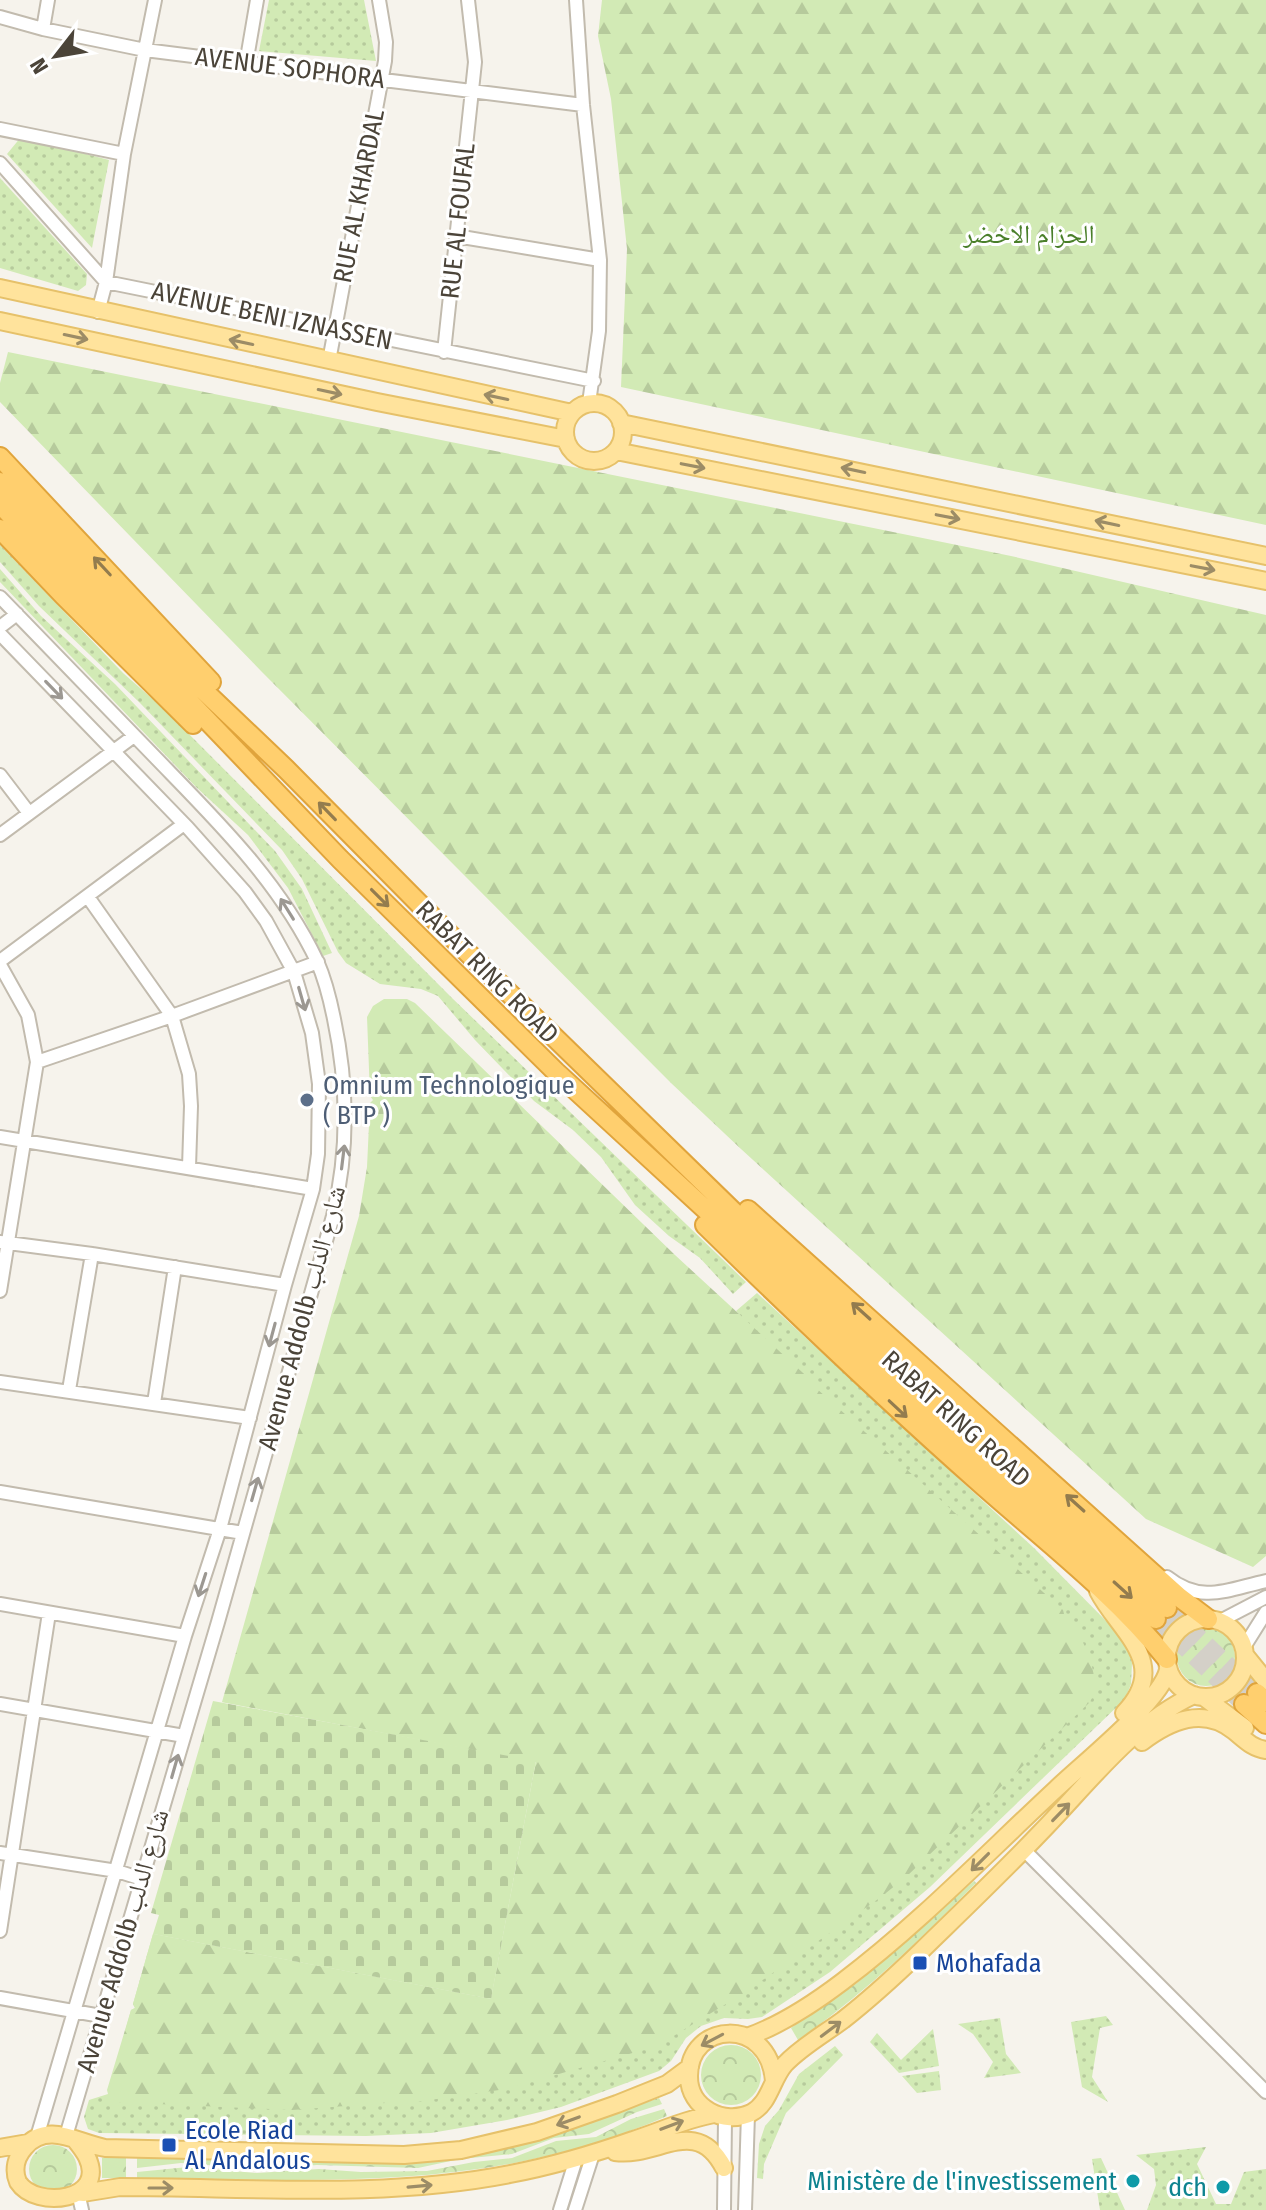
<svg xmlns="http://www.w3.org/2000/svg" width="1266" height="2210" font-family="'Fira Sans Condensed','Noto Naskh Arabic',sans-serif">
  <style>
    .grass { fill: url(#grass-dots) }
    .forest { fill: url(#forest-firs) }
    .cemetery { fill: url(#cemetery-stones) }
    .park { fill: url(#park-crowns) }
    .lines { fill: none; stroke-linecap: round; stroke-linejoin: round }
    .highway-tunnel { stroke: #d4d0c8; stroke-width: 18; stroke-dasharray: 18 9; stroke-linecap: butt }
    .minor-casing { stroke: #c2bbae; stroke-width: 16 }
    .major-casing { stroke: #e6c16a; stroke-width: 20 }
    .highway-casing { stroke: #e0a43c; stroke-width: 22 }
    .minor { stroke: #fff; stroke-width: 12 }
    .major { stroke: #ffe39c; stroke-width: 16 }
    .highway { stroke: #ffcf6e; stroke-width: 18 }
    .oneway { stroke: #9c8c66 }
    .oneway2 { stroke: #937c4e }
    .oneway3 { stroke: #9c9892 }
    .service-dot { fill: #5c6f8a; stroke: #fff; stroke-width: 3 }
    .transit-dot { fill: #1a4fb4; stroke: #fff; stroke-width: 3 }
    .culture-dot { fill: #0f9aa8; stroke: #fff; stroke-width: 3 }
    .labels { text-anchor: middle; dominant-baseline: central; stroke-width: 6; stroke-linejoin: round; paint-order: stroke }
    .street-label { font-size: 26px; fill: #4b4439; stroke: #fff }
    .park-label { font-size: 26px; fill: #4a7f2a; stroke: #fff }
    .service-label { font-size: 26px; fill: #4e5e75; stroke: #fff; text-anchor: start }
    .transit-label { font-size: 26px; fill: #164399; stroke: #fff; text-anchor: start }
    .culture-label { font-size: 26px; fill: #0d838f; stroke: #fff; text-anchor: end }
  </style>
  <defs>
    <pattern id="grass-dots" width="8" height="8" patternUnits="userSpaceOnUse" patternTransform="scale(2)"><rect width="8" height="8" fill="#d2eab5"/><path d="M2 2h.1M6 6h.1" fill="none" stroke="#b6ca9c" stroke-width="1.8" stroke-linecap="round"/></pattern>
    <pattern id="forest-firs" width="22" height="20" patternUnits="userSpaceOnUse" patternTransform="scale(2)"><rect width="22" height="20" fill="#d2eab5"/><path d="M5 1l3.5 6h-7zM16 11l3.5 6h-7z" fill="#b6ca9c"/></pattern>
    <pattern id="cemetery-stones" width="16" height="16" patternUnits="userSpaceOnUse" patternTransform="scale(2)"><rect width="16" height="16" fill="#d2eab5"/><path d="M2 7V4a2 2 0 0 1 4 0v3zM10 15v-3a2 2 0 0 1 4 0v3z" fill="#b6ca9c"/></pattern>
    <pattern id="park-crowns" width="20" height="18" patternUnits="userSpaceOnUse" patternTransform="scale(2)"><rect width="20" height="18" fill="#d2eab5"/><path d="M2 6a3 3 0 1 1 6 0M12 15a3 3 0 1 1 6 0" fill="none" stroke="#b6ca9c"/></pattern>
  </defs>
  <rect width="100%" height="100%" fill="#f6f3ec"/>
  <path class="grass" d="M269 0H364L376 61 259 51Z
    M21 137 109 160 92 248 7 154Z
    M0 178 87 274 86 285 78 291 0 268Z
    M0 545 123 673 164 709 452 998 746 1282 733 1294 700 1258 669 1236 635 1205 601 1157 573 1130 534 1101 475 1040 438 996 421 989 380 984 346 963 338 952 302 879 282 850 140 703 39 606 0 562Z
    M0 569 41 616 115 684 275 851 302 889 332 953 323 956 288 888 248 835 196 787 0 582Z
    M757 1293 1034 1548 1117 1632 1128 1649 1132 1663 1131 1684 1125 1699 930 1887 830 1972 762 2017 748 2019 724 2018 701 2026 686 2038 671 2061 659 2071 561 2107 507 2120 431 2133 366 2136 99 2133 88 2129 84 2117 89 2100 108 2094 131 2010 135 2008 133 2004 153 1934 491 1999 536 1762 222 1702 1023 1620 736 1311Z
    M1106 2016 1113 2025 1100 2028 1092 2077 1108 2102 1082 2087 1071 2022Z
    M1000 2018 1006 2054 1021 2073 984 2078 993 2062 973 2034 958 2024Z
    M933 2029 939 2066 899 2073 870 2042 877 2033 901 2060Z
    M835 2046 843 2055 786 2113 764 2164 763 2179 757 2178 759 2144 765 2126 779 2110 799 2074Z
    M939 2071 941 2090 917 2093 902 2076Z
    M1206 2147 1197 2164 1216 2204H1231L1244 2172 1266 2169V2210H1147L1156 2185 1154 2169 1136 2155Z
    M1101 2158 1125 2210H1100L1092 2159Z"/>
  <path class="forest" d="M602 0H1266V525L621 387 627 249 611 99 598 36Z
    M8 352 1011 556 1266 615V1556L1253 1567 1146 1519 741 1149 671 1083 261 671 0 402V383Z
    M384 999H407L415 1003 675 1255 815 1384 816 1388 1063 1610 1064 1614 1068 1615C1081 1635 1106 1683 1089 1703L907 1876 881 1897 744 1993 657 2046 506 2089 402 2104 399 2102 292 2110 114 2102 109 2098 107 2090 131 2010 135 2008 133 2004 153 1934 491 1999 536 1762 222 1702 359 1216 367 1167 370 1103 373 1100 370 1096 367 1017 373 1006Z"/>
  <path class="cemetery" d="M213 1701 536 1761 491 1999 153 1934 159 1915 151 1913Z"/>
  <path class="park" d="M1177 1657a29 29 0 1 1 58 0a29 29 0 1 1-58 0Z
    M974 1881 976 1883C920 1940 864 1994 798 2040L791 2028 857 1983Z
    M701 2075a30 30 0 1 1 60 0a30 30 0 1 1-60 0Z
    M659 2098 662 2104 637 2112 589 2134 554 2138 512 2154 460 2159 418 2168 317 2165 263 2169 181 2163 137 2168V2158L306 2160 549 2136Z
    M664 2109 667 2116C492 2193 322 2180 137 2178V2172L188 2167 257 2173 319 2169 361 2172 427 2171 474 2162 512 2158 556 2141 596 2137 631 2119Z
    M29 2169a24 24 0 1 1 48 0a24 24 0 1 1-48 0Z
    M102 2158H126V2178H102Z"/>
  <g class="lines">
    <path class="highway-tunnel" d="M1167 1608 1257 1693
      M1156 1619 1244 1704"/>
    <defs>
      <path id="minor" d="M576 0 583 105 600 260 599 331 589 403
        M0 17 43 29 145 50 583 105
        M43 29 48 0
        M246 64 257 0
        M0 129 124 154
        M0 163 106 282 594 381
        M456 236 600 260
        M98 312 106 282 124 154 155 0
        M444 352 475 62 468 0
        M329 361 385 61 386 42 379 0
        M0 597C52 650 104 704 156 758 216 820 279 881 317 961 325 979 330 999 334 1019 348 1085 349 1150 333 1216L218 1622 66 2136
        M0 627 17 614
        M0 634 188 828 245 892 266 921 294 972 312 1033 319 1084 318 1154 313 1189 285 1285 220 1529 185 1636 37 2137
        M0 775 29 813
        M0 835 134 736
        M88 897 172 1016 189 1074 191 1106 189 1167
        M0 961 184 824
        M0 965 28 1015 37 1062 0 1291
        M37 1062 172 1016 318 962
        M0 1137 313 1189
        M0 1242 92 1254 285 1285
        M0 1382 250 1418
        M69 1390 92 1254
        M154 1403 175 1267
        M0 1492 243 1533
        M1167 1577C1202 1605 1229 1589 1266 1581
        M0 1604 185 1636
        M1220 1621 1266 1597
        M1244 1647 1266 1612
        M0 1704 184 1736
        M1024 1850 1266 2092
        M0 1853 117 1871 142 1879
        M0 1931 49 1613
        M0 1998 101 2016
        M79 2197 82 2210
        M560 2210 576 2159
        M575 2210 593 2154
        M724 2210 725 2117
        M745 2210 748 2114"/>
      <path id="major" d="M0 288 572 413
        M0 321 377 402 566 439
        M565 432a29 29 0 1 1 58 0a29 29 0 1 1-58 0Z
        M621 423 1266 556
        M616 451 1266 581
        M1098 1591C1119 1632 1172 1663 1124 1713
        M1167 1658a39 39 0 1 1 78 0a39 39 0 1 1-78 0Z
        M1245 1655 1266 1681
        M1205 1698 1245 1728
        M1142 1742C1170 1721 1203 1706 1234 1731 1245 1740 1252 1748 1266 1750
        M747 2037C781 2025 813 2004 842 1982 919 1924 986 1854 1056 1789 1082 1764 1161 1701 1168 1670
        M774 2081C769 2016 688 2021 689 2077 689 2108 724 2126 751 2113 770 2103 771 2080 785 2064 801 2047 824 2034 843 2020 870 1999 895 1976 920 1952 961 1912 1002 1873 1041 1832 1087 1785 1133 1723 1194 1695
        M76 2141C80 2146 84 2151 87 2157 108 2201 36 2210 18 2182 13 2170 16 2157 25 2147 47 2121 78 2143 105 2148L404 2155 461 2150 537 2132 617 2104 667 2084 690 2067
        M0 2148 28 2143
        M615 2152C658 2158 696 2114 724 2168
        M83 2193 120 2187C249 2187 382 2199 510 2174 552 2166 593 2154 633 2140 661 2131 686 2119 714 2114"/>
      <path id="highway" d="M0 457 211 682
        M0 482 182 670 286 769 468 953 783 1260 950 1415 1167 1608
        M0 504 340 859 556 1072 940 1425 1156 1619
        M0 529 63 595 193 724
        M748 1210 1179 1597 1208 1619
        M705 1225C795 1313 886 1400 980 1483 1043 1539 1114 1593 1167 1659
        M1257 1693 1266 1702
        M1244 1704 1266 1724"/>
    </defs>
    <use href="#minor" class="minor-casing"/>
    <use href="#major" class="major-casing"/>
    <use href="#highway" class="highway-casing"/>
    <use href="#minor" class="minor"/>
    <use href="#major" class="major"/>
    <use href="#highway" class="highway"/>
  </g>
  <defs><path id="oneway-shaft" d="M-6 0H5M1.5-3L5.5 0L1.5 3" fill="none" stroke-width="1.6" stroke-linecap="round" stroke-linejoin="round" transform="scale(2)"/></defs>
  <g class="oneway">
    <use href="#oneway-shaft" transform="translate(76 337) rotate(12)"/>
    <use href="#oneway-shaft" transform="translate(241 342) rotate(-168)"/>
    <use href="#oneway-shaft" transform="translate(330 392) rotate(12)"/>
    <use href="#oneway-shaft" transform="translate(496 397) rotate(-168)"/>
    <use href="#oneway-shaft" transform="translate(693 466) rotate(11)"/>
    <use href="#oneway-shaft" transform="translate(853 470) rotate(-168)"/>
    <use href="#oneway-shaft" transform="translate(948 517) rotate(11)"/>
    <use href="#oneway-shaft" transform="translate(1107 523) rotate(-168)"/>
    <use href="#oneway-shaft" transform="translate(1203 568) rotate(11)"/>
    <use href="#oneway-shaft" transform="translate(1061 1812) rotate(-46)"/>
    <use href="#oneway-shaft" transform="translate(980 1862) rotate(135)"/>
    <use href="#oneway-shaft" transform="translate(831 2029) rotate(-37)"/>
    <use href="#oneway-shaft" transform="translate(712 2040) rotate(152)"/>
    <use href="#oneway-shaft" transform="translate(568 2121) rotate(160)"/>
    <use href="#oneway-shaft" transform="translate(672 2125) rotate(-21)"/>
    <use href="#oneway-shaft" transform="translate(420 2186) rotate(-5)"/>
    <use href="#oneway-shaft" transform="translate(161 2188)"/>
  </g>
  <g class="oneway2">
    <use href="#oneway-shaft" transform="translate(102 566) rotate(-133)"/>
    <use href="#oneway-shaft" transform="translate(327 811) rotate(-134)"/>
    <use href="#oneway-shaft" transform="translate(380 898) rotate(45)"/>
    <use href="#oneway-shaft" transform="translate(861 1311) rotate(-138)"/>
    <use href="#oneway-shaft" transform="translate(898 1409) rotate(43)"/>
    <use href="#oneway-shaft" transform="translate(1075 1503) rotate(-138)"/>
    <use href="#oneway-shaft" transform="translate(1123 1590) rotate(42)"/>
  </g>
  <g class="oneway3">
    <use href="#oneway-shaft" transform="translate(54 690) rotate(46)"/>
    <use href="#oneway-shaft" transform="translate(287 909) rotate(-122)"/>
    <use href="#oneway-shaft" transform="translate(302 999) rotate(74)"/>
    <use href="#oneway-shaft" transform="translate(343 1157) rotate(-83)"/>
    <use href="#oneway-shaft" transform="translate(272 1335) rotate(105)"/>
    <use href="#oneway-shaft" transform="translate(255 1489) rotate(-74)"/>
    <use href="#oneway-shaft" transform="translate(202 1585) rotate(108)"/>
    <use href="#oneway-shaft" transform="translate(175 1766) rotate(-74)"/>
  </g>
  <circle class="service-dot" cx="307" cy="1100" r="8"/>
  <g class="transit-dot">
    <rect x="912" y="1955" width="16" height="16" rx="4"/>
    <rect x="161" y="2137" width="16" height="16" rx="4"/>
  </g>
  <g class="culture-dot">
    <circle cx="1133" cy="2181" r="8"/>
    <circle cx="1223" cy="2187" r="8"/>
  </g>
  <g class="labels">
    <g class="street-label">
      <text transform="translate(290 68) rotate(7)">AVENUE SOPHORA</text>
      <text transform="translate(359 196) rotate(-79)">RUE AL KHARDAL</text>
      <text transform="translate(458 221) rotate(-84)">RUE AL FOUFAL</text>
      <text transform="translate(272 316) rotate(12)">AVENUE BENI IZNASSEN</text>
      <text transform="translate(487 972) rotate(45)">RABAT RING ROAD</text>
      <text transform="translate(302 1318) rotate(-75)">Avenue Addolb شارع الدلب</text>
      <text transform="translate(956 1419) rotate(42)">RABAT RING ROAD</text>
      <text transform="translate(123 1941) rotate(-74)">Avenue Addolb شارع الدلب</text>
    </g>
    <g class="park-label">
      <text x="1029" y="234">الحزام الاخضر</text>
    </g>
    <g class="service-label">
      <text x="323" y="1085">Omnium Technologique<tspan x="323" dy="30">( BTP )</tspan></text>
    </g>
    <g class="transit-label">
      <text x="936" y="1963">Mohafada</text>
      <text x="185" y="2130">Ecole Riad<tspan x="185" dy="30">Al Andalous</tspan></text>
    </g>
    <g class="culture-label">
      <text x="1117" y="2181">Ministère de l'investissement</text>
      <text x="1207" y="2187">dch</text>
    </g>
  </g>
  <g transform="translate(56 56) rotate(239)" stroke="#ffffff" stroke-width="6" paint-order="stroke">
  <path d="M0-6L14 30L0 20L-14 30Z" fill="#4b4439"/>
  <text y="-12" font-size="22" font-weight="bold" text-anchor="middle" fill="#4b4439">N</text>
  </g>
</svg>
